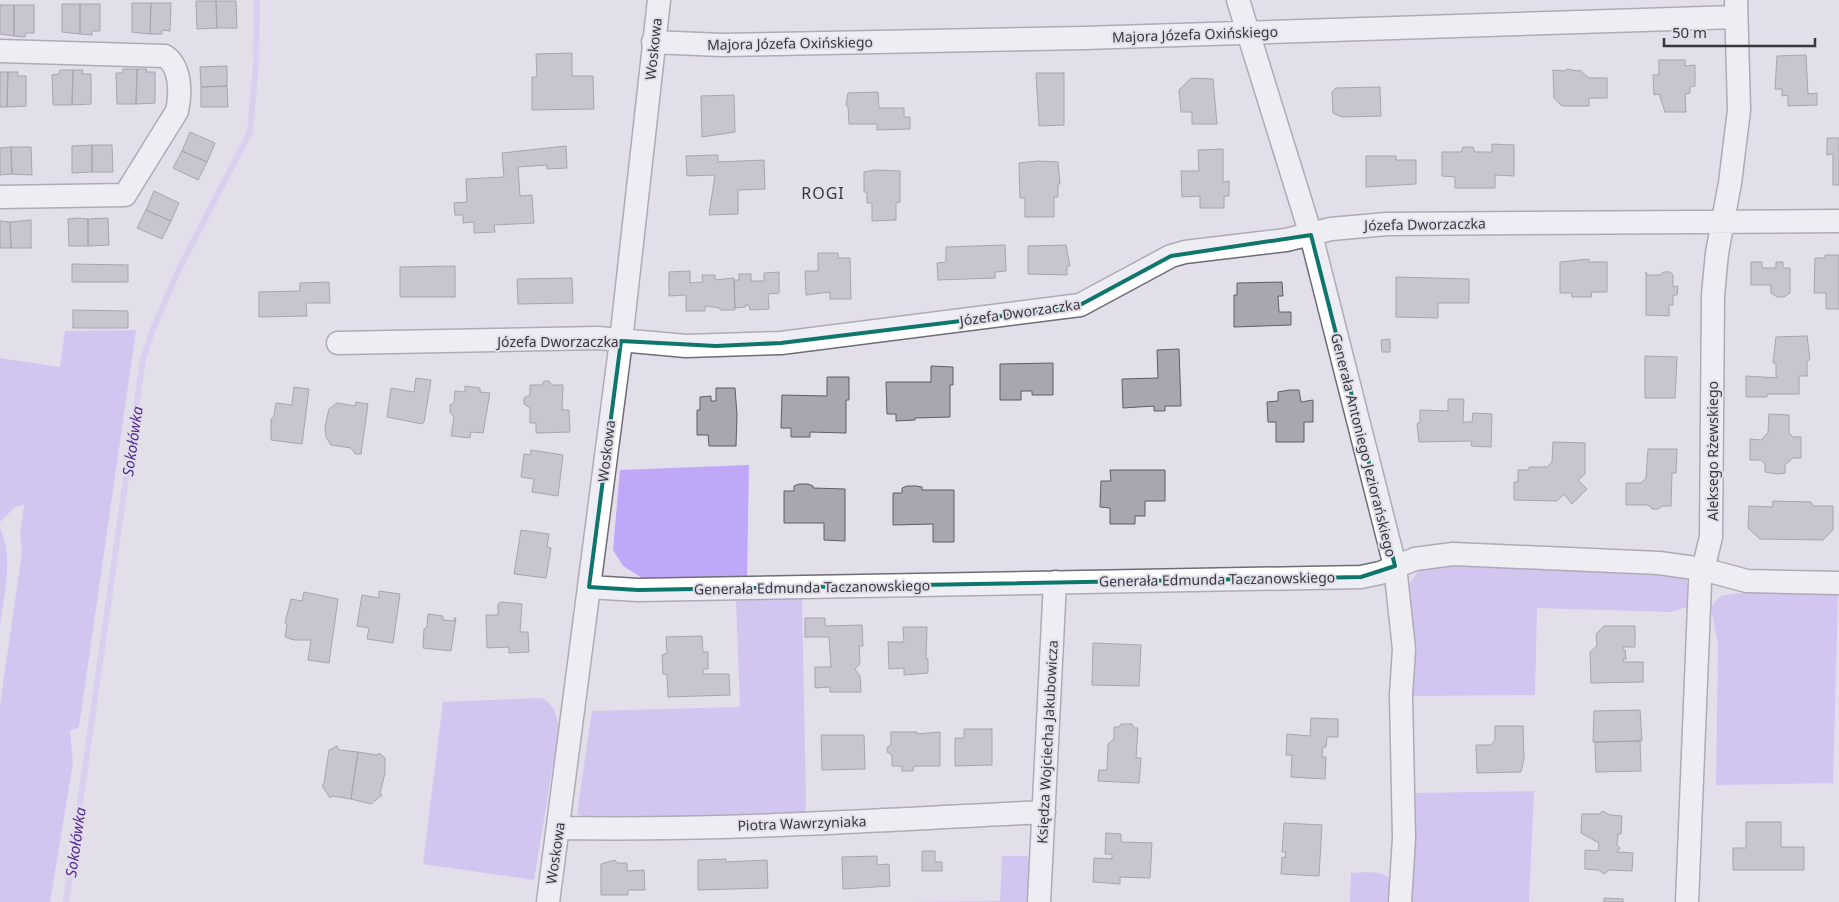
<svg xmlns="http://www.w3.org/2000/svg" width="1839" height="902" font-family="'Noto Sans',sans-serif">
  <style>
    .green { fill: #bfa8f7 }
    .lines { fill: none; stroke-linecap: round; stroke-linejoin: round }
    .stream { stroke: #cebff6; stroke-width: 6 }
    .building { fill: #a9a6b2; stroke: #605d67 }
    .minor-casing { stroke: #6f6c76; stroke-width: 25 }
    .minor { stroke: #fff; stroke-width: 22 }
    .marked { fill: none; stroke: #0f766e; stroke-width: 4; stroke-linejoin: round }
    .labels { text-anchor: middle; dominant-baseline: central; stroke-width: 4; stroke-linejoin: round; paint-order: stroke }
    .street-label { font-size: 14px; fill: #38373c; stroke: #e2dfeb }
    .water-label { font-size: 15px; font-style: italic; fill: #52278e; stroke: #e2dfeb }
    .quarter-label { font-size: 16px; letter-spacing: 1px; fill: #38373c; stroke: #e2dfeb }
  </style>
  <rect width="100%" height="100%" fill="#e2dfeb"/>
  <path class="green" d="M136 330 79 727 70 731 73 763 50 902H0V705L22 552 20 535 24 505 15 507 0 522V358L60 367 65 331Z
    M749 465 747 577 649 582 623 566 613 550 620 470Z
    M0 528C14 558 4 594 0 626Z
    M1436 563 1684 574 1689 590 1690 606 1671 612 1537 608 1535 695 1411 696 1409 585 1420 568Z
    M1828 589 1838 595 1833 783 1716 785 1718 645 1711 607 1720 596 1740 593 1803 594Z
    M802 598 806 802 805 813 791 819 584 818 577 813 592 711 740 707 736 601Z
    M541 698C555 705 556 714 559 728L534 880 423 864 443 702Z
    M1534 791 1529 902H1407L1416 793Z
    M1002 856H1027L1031 861 1028 902H908L1000 901Z
    M1351 873C1365 872 1390 869 1395 886 1396 890 1395 897 1395 902H1350Z"/>
  <g class="lines">
    <path class="stream" d="M66 902 143 359 153 329 179 269 250 132 256 63 257 0"/>
  </g>
  <path class="building" d="M196 1H216L217 28 197 29Z
    M216 1H236L237 28H217Z
    M132 3H151L150 34 132 32Z
    M151 3H171L170 31 162 30V34H150Z
    M62 4H80V34L62 32Z
    M80 4H100V31H92V35L80 34Z
    M0 5H14V36L0 34Z
    M14 5H34V33H26L25 37 14 36Z
    M572 53V76H593L594 109 532 110V77H537L536 54Z
    M1806 55 1808 94 1817 93V105L1788 106V95L1782 96V89H1775L1777 56Z
    M1659 60H1685V66L1695 65V86L1690 87V93L1685 94 1686 112H1665L1659 94 1654 95 1653 75H1659Z
    M227 66V86L201 87 200 67Z
    M123 69H137L136 104H117L116 73H123Z
    M137 69H147L146 72H155V103L136 104Z
    M1567 69 1578 71 1580 70 1589 78H1607V98H1589V106H1562L1554 98 1553 70 1565 71Z
    M60 70H73L72 105H53L52 75 59 74Z
    M73 70H83L82 74H91V104L72 105Z
    M0 72H8L7 107H0Z
    M8 72H18L17 76H26V106L7 107Z
    M1036 73H1064V125L1039 126Z
    M1191 78 1213 79 1217 124H1192V112H1181L1179 90Z
    M227 86 228 107H201V87Z
    M1380 87 1381 116 1342 117 1333 113 1332 92 1336 88Z
    M878 92 879 108H904V117H910V129L877 130V124H849L848 107 846 105 848 93Z
    M734 95 735 132 702 137 701 96Z
    M190 132 215 143 207 162 182 151Z
    M1827 138H1839V185H1833V154L1827 155Z
    M1492 144 1514 145V176L1495 175V188H1455V177L1442 176V152H1461L1463 147H1473L1475 152H1492Z
    M92 145H112L113 172H92Z
    M92 145V172L72 173V146Z
    M566 146 567 168 547 169V165L518 167 520 196 532 195 534 223 494 225 495 232 474 233V222L463 223V215H455L454 203 467 202 466 179 504 177 502 153Z
    M11 147 12 174 0 175V148Z
    M11 147H31L32 175 12 174Z
    M1223 149V182L1229 181V196H1224V208H1200V196L1182 197 1181 171H1199L1198 150Z
    M182 151 207 162 198 180 173 168Z
    M718 155V162L764 160 765 189 738 190V214L709 215 715 175 687 176 686 156Z
    M1366 156H1396V160H1416V184L1366 187Z
    M1038 161 1058 162 1060 184H1058V197H1054V217H1025V198H1020L1019 163Z
    M875 170 900 171V202L896 203V220L872 221V203H867V192H864V172Z
    M154 191 179 203 171 221 146 210Z
    M146 210 171 221 162 239 137 228Z
    M78 218 88 219V246H69L68 219Z
    M108 218 109 245 88 246V219Z
    M31 220V248H11L10 222Z
    M0 221 10 222 11 248H0Z
    M1005 245 1006 271 995 272V278L938 280 937 263 946 262V247Z
    M1066 245 1070 266H1067V275L1028 274V246Z
    M818 253H838V258H850L851 299H830V292L806 295 805 271H818Z
    M1825 255H1839V309H1826V293H1814L1815 258H1825Z
    M1589 259V262H1607V292H1592L1591 297H1572V293H1560V262Z
    M1751 262H1762V268H1776V262H1783V268H1790V293L1784 297H1777L1771 293V285H1751Z
    M72 264 128 265V282H72Z
    M455 266V297H400V267Z
    M690 271V283L703 282 702 275H715V280L734 278 735 310H720V308L705 306V311H686V295L669 296V272Z
    M779 272V293L768 294 769 309 750 310 749 305H745L746 307 735 308 734 280H739V274H751V281H764V273Z
    M1646 272 1647 275H1660L1663 272H1670L1673 275V287L1678 286 1677 295H1673V305H1669V316L1646 315Z
    M1396 277 1469 279V303H1438V318L1396 317Z
    M572 278 573 303 518 304 517 279Z
    M329 282 330 303H306L307 316 259 317V292L300 291V283Z
    M1282 282 1283 296H1278L1279 312H1291V325L1234 327V295H1237V283Z
    M73 310 128 311V328H73Z
    M1807 336 1810 359 1807 362V376H1799V394H1767V397H1746V376L1778 378 1776 376V363H1773L1776 337Z
    M1390 339V352H1382L1381 340Z
    M1179 349 1181 406H1165V411H1154V406L1123 408 1122 379 1158 378 1157 350Z
    M1645 356 1677 357 1675 398H1645Z
    M1053 363V395H1032V391H1021V400H1000V364Z
    M931 366 953 367V385H950V417L915 418V420L896 421V414H887L886 382H931Z
    M827 377H849V400H846V433L810 432V437H791V428H781L782 395 827 396Z
    M416 378 431 380 424 422 422 424 387 417 391 388 414 392Z
    M544 381H549L552 385H563L562 410H569L570 432 536 433V423H530V408L524 404V398L530 395V385H542Z
    M465 386 480 388V392L490 393 483 433 471 432 470 438 451 436 454 417 450 412V405L454 403 455 391 465 392Z
    M294 387 309 389 302 444 271 440V419L274 416 276 403 292 405Z
    M716 388H735L737 415 736 446H709L708 435H697V410H700V397L711 396V401H716Z
    M1289 390H1299L1301 402 1313 400V422H1304V442H1276V422H1268L1267 402 1278 401V392Z
    M1448 399H1464L1463 422H1472L1473 413 1492 414 1491 447 1471 446 1472 441 1419 442 1417 424 1420 422V410L1448 411Z
    M356 402 368 404 361 454H355L351 448 331 445 326 437 325 427 329 409 337 403 355 406Z
    M1769 414 1789 415V433L1793 437H1801V458H1793L1785 465V473L1777 474 1765 472V464L1761 460H1750V439L1761 440 1768 433Z
    M1553 442 1585 443V474L1578 480 1587 489 1572 504 1564 494 1557 501 1514 500V482H1518V470H1529V467H1547L1552 462Z
    M1648 449H1677L1676 473H1672L1671 506H1662L1658 509H1652L1648 505H1626V483H1641L1646 478Z
    M531 450 563 455 558 496 532 492 534 479 521 477 524 454 530 455Z
    M1110 470H1165V501H1145V516H1135V524H1110V508L1100 507 1101 481H1111Z
    M799 484H808L813 486V488L845 489V541L824 540V523H784V491H794V486Z
    M907 486H916L922 487V490H954V542H933V524L893 525V493H902V488Z
    M1773 501 1811 502 1813 506H1833V530L1823 540 1760 539 1748 528 1749 506 1772 507Z
    M521 530 549 534 547 547 551 548 546 578 514 574Z
    M379 591 400 594 393 643 367 639 369 628 357 626 362 595 379 598Z
    M304 592 338 599 329 663 308 660 311 640H294L285 637 287 624 285 623 291 599 302 601Z
    M501 602 522 604 520 632H528L529 652 509 653V647L487 648 486 615H498V604Z
    M428 614 443 616V620L454 621V618H456L451 651 423 648 424 629 427 627Z
    M805 618H825V626L862 625 863 646H859L860 664 855 669 860 676 861 692H830V687L815 688V667H831L829 637H805Z
    M1604 626H1635V647H1623V650H1625L1626 659H1623V662H1643V682L1591 683 1590 652 1597 646 1596 634Z
    M903 627H927L926 659H928V673L904 675V668L889 669 888 642H904Z
    M702 636 703 652H708V669H703V674H729L730 695 668 697 667 675 663 674 662 655 667 653 666 637Z
    M1093 643 1141 645 1139 686 1092 685Z
    M1640 710 1642 741 1593 742 1594 711Z
    M1311 718 1338 719V737H1327L1326 747H1323L1322 757H1326L1325 779 1291 777 1292 755H1286L1287 734 1310 736Z
    M1121 724H1132L1134 728H1138L1136 758H1141L1139 783 1098 781 1099 770H1107L1108 744 1114 739V727H1119Z
    M1495 726H1523L1524 759 1521 772 1477 773 1476 745H1491L1495 740Z
    M964 729H992V765L955 766V738H964Z
    M891 732H917V734L940 732V766H914L913 771H902V766H892V755L887 752V748L891 744Z
    M821 735H864L865 769 822 770Z
    M1640 741 1641 771 1596 772 1595 742Z
    M337 746 339 750 358 752 351 799 332 796 330 798 322 786 324 783 329 750Z
    M358 752 377 755 379 753 385 758V773L380 793 382 795 371 804 351 799Z
    M1602 811 1610 815 1622 816 1621 834H1618L1617 845 1620 848 1617 852 1633 853 1632 871 1608 870 1605 874 1598 870 1585 869V850L1598 851 1599 843 1581 833 1582 814H1600Z
    M1746 822H1781V847H1804V870H1733V848H1746Z
    M1284 823 1322 825 1319 876 1281 874 1282 857 1285 858 1286 852H1282Z
    M1106 833 1121 834V842L1152 843 1150 878 1120 877V884L1093 882 1094 858 1112 859V854H1105Z
    M922 851H935V862H942V871H922Z
    M877 856V865L889 864 890 886 843 889 842 857Z
    M726 859V862L767 860 768 888 698 890V860Z
    M615 860 617 863H627V871L644 870 645 890H628V895H601V864Z
    M1604 898 1623 899V902H1604Z"/>
  <g class="lines">
    <defs>
      <path id="minor" d="M1238 0 1311 235 1395 566 1404 649 1401 695 1404 838 1400 902
        M653 42 721 45 1084 38 1736 17
        M0 51 165 56C181 67 181 93 177 111L125 195 0 197
        M338 343 598 338 686 346 781 343 1080 305 1171 256 1185 252 1286 240 1331 229 1387 224 1839 221
        M589 587 638 590 1361 577 1380 573 1415 559 1453 554 1659 563 1702 569 1747 581 1839 583
        M559 828C721 831 883 820 1044 812
        M548 902 621 341 659 0
        M1039 902 1055 582
        M1687 902 1700 582 1711 537 1713 295 1717 253 1730 183 1739 110 1736 0"/>
    </defs>
    <use href="#minor" class="minor-casing"/>
    <use href="#minor" class="minor"/>
  </g>
  <path d="M0 0H1839V902H0ZM1311 235 1395 566 1361 577 638 590 589 587 621 341 716 346 781 343 1058 309 1080 305 1171 256Z" fill="#e2dfeb" fill-opacity=".55" fill-rule="evenodd"/>
  <path class="marked" d="M1311 235 1395 566 1361 577 638 590 589 587 621 341 716 346 781 343 1058 309 1080 305 1171 256Z"/>
  <g class="labels">
    <g class="street-label">
      <text transform="translate(1195 34) rotate(-2)">Majora Józefa Oxińskiego</text>
      <text transform="translate(790 43) rotate(-1)">Majora Józefa Oxińskiego</text>
      <text transform="translate(653 49) rotate(-84)">Woskowa</text>
      <text transform="translate(1425 224) rotate(-1)">Józefa Dworzaczka</text>
      <text transform="translate(1020 312) rotate(-8)">Józefa Dworzaczka</text>
      <text x="558" y="341">Józefa Dworzaczka</text>
      <text transform="translate(1364 445) rotate(76)">Generała Antoniego Jeziorańskiego</text>
      <text transform="translate(606 451) rotate(-83)">Woskowa</text>
      <text transform="translate(1712 451) rotate(-90)">Aleksego Rżewskiego</text>
      <text transform="translate(1217 579) rotate(-1)">Generała Edmunda Taczanowskiego</text>
      <text transform="translate(812 587) rotate(-1)">Generała Edmunda Taczanowskiego</text>
      <text transform="translate(1047 742) rotate(-87)">Księdza Wojciecha Jakubowicza</text>
      <text transform="translate(802 823) rotate(-2)">Piotra Wawrzyniaka</text>
      <text transform="translate(555 853) rotate(-82)">Woskowa</text>
    </g>
    <g class="water-label">
      <text transform="translate(132 441) rotate(-82)">Sokołówka</text>
      <text transform="translate(75 842) rotate(-82)">Sokołówka</text>
    </g>
    <g class="quarter-label">
      <text x="823" y="193">ROGI</text>
    </g>
  </g>
  <path d="M1664 38v8h151v-8" fill="none" stroke="#38373c" stroke-width="2.5"/>
  <text x="1672" y="38" font-size="15" fill="#38373c" stroke="#e2dfeb" stroke-width="4" paint-order="stroke">50 m</text>
</svg>
